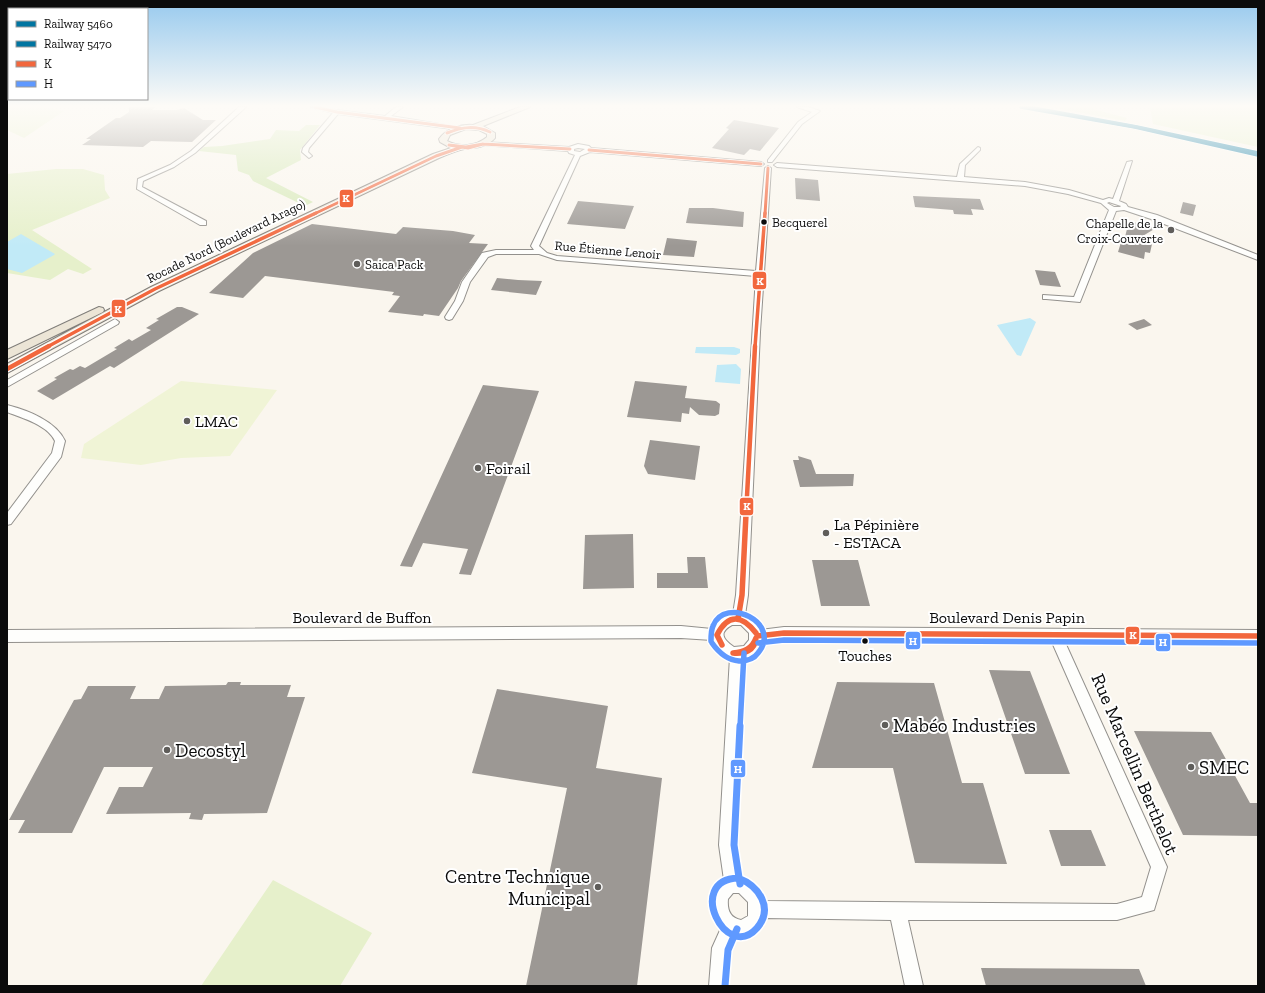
<svg xmlns="http://www.w3.org/2000/svg" width="1265" height="993" font-family="'Zilla Slab',serif">
  <style>
    .green { fill: #e6f0cb }
    .forest { fill: #d7e9b9 }
    .pitch { fill: #f0f4d6 }
    .water { fill: #c1eaf7 }
    .building { fill: #9c9894 }
    .lines { fill: none; stroke-linecap: round; stroke-linejoin: round }
    .minor-casing { stroke: #93918d; stroke-width: 2 }
    .major-casing { stroke: #807e7a; stroke-width: 2 }
    .minor { fill: #fefefc; fill-rule: evenodd }
    .major { fill: #ece5d6; fill-rule: evenodd }
    .bus-1-far3-casing { stroke: #fff; stroke-width: 4.5 }
    .bus-1-far2-casing { stroke: #fff; stroke-width: 5.5 }
    .bus-1-far1-casing { stroke: #fff; stroke-width: 7 }
    .bus-1-casing { stroke: #fff; stroke-width: 8 }
    .bus-2-far1-casing { stroke: #fff; stroke-width: 8 }
    .bus-2-casing { stroke: #fff; stroke-width: 10 }
    .bus-1-far3 { stroke: #f2673d; stroke-width: 3 }
    .bus-1-far2 { stroke: #f2673d; stroke-width: 3.5 }
    .bus-1-far1 { stroke: #f2673d; stroke-width: 4.5 }
    .bus-1 { stroke: #f2673d; stroke-width: 5.5 }
    .bus-2-far1 { stroke: #5f99ff; stroke-width: 5.5 }
    .bus-2 { stroke: #5f99ff; stroke-width: 7 }
    .rail-1-casing { stroke: #fff; stroke-width: 5 }
    .rail-2-casing { stroke: #fff; stroke-width: 5 }
    .rail-1 { stroke: #0075a1; stroke-width: 3.5 }
    .rail-2 { stroke: #0075a1; stroke-width: 3.5 }
    .bus-dot { fill: #0b0b0b; stroke: #fff; stroke-width: 1.5 }
    .poi-dot { fill: #5f5d5a; stroke: #fff; stroke-width: 1.5 }
    .labels { text-anchor: middle; dominant-baseline: central; stroke-width: 4; stroke-linejoin: round; paint-order: stroke }
    .far-bus-label { font-size: 13px; fill: #0b0b0b; stroke: #fff; text-anchor: start }
    .far-poi-label { font-size: 13px; fill: #0b0b0b; stroke: #fff; text-anchor: end }
    .far-street-label { font-size: 13px; fill: #0b0b0b; stroke: #fff }
    .bus-label { font-size: 15px; fill: #0b0b0b; stroke: #fff }
    .poi-label { font-size: 16px; fill: #0b0b0b; stroke: #fff; text-anchor: start }
    .street-label { font-size: 16px; fill: #0b0b0b; stroke: #fff }
    .near-poi-label { font-size: 19px; fill: #0b0b0b; stroke: #fff; text-anchor: start }
    .near-street-label { font-size: 19px; fill: #0b0b0b; stroke: #fff }
    .line-badge { stroke: #fff; stroke-width: 1.5 }
    .badge-label { font-size: 11px; text-anchor: middle; font-weight: bold; fill: #fff }
  </style>
  <rect width="100%" height="100%" fill="#faf6ee"/>
  <path class="green" d="M7 107H42L64 111 24 138 7 130Z
    M1051 107H1097L1093 109 1127 118 1125 121Z
    M1150 107H1258V147L1153 124Z
    M56 169H83L104 175 105 190 110 198 32 230 92 269 83 274 68 269 50 280 7 273V174Z
    M273 880 372 933 340 986H201Z"/>
  <path class="forest" d="M306 125H320L300 150 301 160 266 178 313 202 305 206 253 181 249 175 238 171 236 155 199 151 204 147 222 146 270 139 276 130 299 131Z"/>
  <path class="pitch" d="M181 381 277 390 230 456 181 458 141 465 81 458 84 444Z"/>
  <path class="water" d="M21 234 55 254 54 255 22 273 7 269V242Z
    M1030 318 1036 322 1021 356 1017 355 997 325Z
    M734 347 740 349V353L736 355 695 353 696 347Z
    M736 364 741 369 740 384 715 382 717 365Z"/>
  <path class="building" d="M129 107H155L152 110H176L184 108 203 120H216L192 142 151 141 143 147 82 145 91 139H86L116 118H120L129 112Z
    M734 120 779 128 760 151 750 149 744 155 712 148 729 129 726 128Z
    M795 178 818 180 820 201 796 199Z
    M913 196 980 199 984 210 971 209 973 215 954 214 953 210 915 207Z
    M578 201 634 206 625 229 567 224Z
    M1183 202 1196 205 1193 216 1180 213Z
    M689 208H713L744 212 743 227 686 223Z
    M1129 221 1156 228 1136 240 1152 244 1150 253 1145 252 1144 259 1118 252 1123 236 1125 237Z
    M312 224 396 234 403 227 453 231 475 235 469 243 488 244 461 281 458 288 439 316 424 314 423 316 388 312 400 296 392 295 394 292 265 276 243 298 209 293 253 253Z
    M667 238 697 241 694 257 663 255Z
    M1035 270 1055 272 1061 287 1040 285Z
    M497 278 518 280 542 281 536 295 491 290Z
    M177 307H182L199 314 114 368 110 366 53 400 37 391 57 379 54 378 70 369 73 370 80 366 85 368 117 349 114 348 129 339 132 341 151 330 146 328 159 320 156 319Z
    M1144 319 1152 325 1137 330 1128 324Z
    M635 381 687 386 685 398 716 401 720 404 719 414 715 416 699 415 690 407 689 414 682 413 681 422 627 417Z
    M483 385 539 391 471 575 459 574 468 549 423 543 412 567 400 566Z
    M650 440 700 446 695 480 648 474 644 466Z
    M798 456 811 460 816 474H854L853 486 800 487 793 460H799Z
    M633 534 634 588 583 589 585 535Z
    M687 557H705L708 588H657V573H688Z
    M812 560H858L870 606H821Z
    M989 670 1030 671 1070 774H1025Z
    M228 682H241L240 685H291L287 697H305L267 813 204 814 202 820 189 819 191 813 106 814 119 787H143L153 767H104L72 833H18L25 820H9L74 700 81 699 88 686H136L130 699H159L165 686 226 685Z
    M837 682 934 683 962 783H983L1007 864 915 863 893 768H812Z
    M497 689 608 706 596 768 662 778 637 986H526L567 788 472 773Z
    M1134 731 1211 732 1250 803H1258V836L1183 835Z
    M1049 830H1091L1106 866H1061Z
    M981 968 1139 969 1146 986H986Z"/>
  <g class="lines">
    <defs>
      <path id="minor" d="M239 107H246L195 153 174 167 143 181 142 187 206 221V225H200L137 189 138 179 170 165 191 151Z
        M311 107 385 116 396 107H403L391 116 463 128 460 130 338 114 309 148 308 152 312 156 309 158 302 152 303 148 333 113Z
        M797 107H808L820 111 802 124 772 162H768V160L798 122 812 112Z
        M483 142 569 147 578 144 589 146 591 148 761 162 764 164 761 166 590 152 580 156 539 246 547 253 557 256 756 271 765 168 768 166 771 168 760 332 748 595 745 615 748 616 761 630 784 627 1258 630V642L1064 640 1167 867 1154 910 1117 920H908L923 986H905L891 920 764 918C759 930 749 939 735 936L730 949 727 986H709L712 948 721 928C707 914 707 892 724 880L719 845 730 657 719 651 712 640 681 638 7 642V630L681 626 712 629 716 621 733 614 736 595 756 276 557 260 539 254H496L488 257 470 282 463 301 452 319 449 320 446 319 445 317 455 301 462 282 482 253 496 250H534L531 246 575 155 569 153 568 151 481 145 480 144ZM578 148 585 149 580 152 574 151V149ZM732 625H741L749 633V640L744 646 734 647C722 639 719 632 732 625ZM784 639 1051 640 1151 867 1142 897 1117 904 765 901 755 885 740 876 735 845 743 658 753 655 762 641ZM733 893H739L748 902V916L741 920C730 918 727 910 728 899Z
        M978 147 980 148V150L965 165 964 177 1025 182 1069 190 1103 200 1109 198 1113 199 1127 162 1132 161 1119 201 1126 204 1128 207 1157 215 1258 255V260L1151 219 1124 210 1116 211 1080 302 1046 299H1043V295L1074 297 1109 210 1101 203 1068 194 1025 186 777 167 774 165 777 163 957 177 960 164ZM1109 202 1121 206 1120 207H1114L1107 203Z
        M115 319 119 322 118 324 7 387V380Z
        M7 405C27 410 56 421 65 441L61 457 11 524 7 525V513L52 453 55 441C48 425 22 418 7 412Z"/>
      <path id="major" d="M520 107H530L483 126 495 133V138C485 149 473 147 460 150 453 152 446 155 439 158L159 291 7 373V364L151 287 433 154 451 148 440 142 439 139C446 129 460 124 473 125ZM466 129 479 130 487 134V137C476 146 460 148 447 141L450 135Z
        M99 307 103 308 104 310 103 312 7 359V350Z"/>
    </defs>
    <use href="#minor" class="minor-casing"/>
    <use href="#major" class="major-casing"/>
    <use href="#minor" class="minor"/>
    <use href="#major" class="major"/>
    <defs>
      <path id="bus-1-far3" d="M315 107 337 112 460 128
        M447 133C462 127 475 125 490 132
        M483 144 570 149
        M449 145 466 147 483 144
        M449 145 468 148 483 144
        M589 150 761 164
        M314 214 436 156 462 147
        M765 214 768 168"/>
      <path id="bus-1-far2" d="M47 347 155 289 316 213
        M755 347 765 213"/>
      <path id="bus-1-far1" d="M7 369 49 346
        M746 515 755 346"/>
      <path id="bus-1" d="M738 619 742 595 746 514
        M757 636 784 633 1258 636
        M722 645 717 635C728 613 742 615 756 633
        M733 653C744 652 752 649 756 638
        M733 653C744 654 755 651 756 638"/>
      <path id="bus-2-far1" d="M711 641C711 636 711 630 713 626 725 595 783 623 758 653 754 659 747 661 739 661 727 660 719 653 712 643
        M758 643 784 640 1258 643
        M740 727 744 653"/>
      <path id="bus-2" d="M738 878C759 886 774 908 757 928 726 963 685 880 738 878Z
        M740 884 734 845 740 726
        M725 986 728 950 737 929"/>
    </defs>
    <use href="#bus-1-far3" class="bus-1-far3-casing"/>
    <use href="#bus-1-far2" class="bus-1-far2-casing"/>
    <use href="#bus-1-far1" class="bus-1-far1-casing"/>
    <use href="#bus-1" class="bus-1-casing"/>
    <use href="#bus-2-far1" class="bus-2-far1-casing"/>
    <use href="#bus-2" class="bus-2-casing"/>
    <use href="#bus-1-far3" class="bus-1-far3"/>
    <use href="#bus-1-far2" class="bus-1-far2"/>
    <use href="#bus-1-far1" class="bus-1-far1"/>
    <use href="#bus-1" class="bus-1"/>
    <use href="#bus-2-far1" class="bus-2-far1"/>
    <use href="#bus-2" class="bus-2"/>
    <defs>
      <path id="rail-1" d="M1021 107 1135 127 1258 155"/>
      <path id="rail-2" d="M1028 107 1137 127 1258 153"/>
    </defs>
    <use href="#rail-1" class="rail-1-casing"/>
    <use href="#rail-2" class="rail-2-casing"/>
    <use href="#rail-1" class="rail-1"/>
    <use href="#rail-2" class="rail-2"/>
  </g>
  <linearGradient id="sky" x2="0" y2="1"><stop stop-color="#98caee"/><stop offset="0.43" stop-color="#fdfbf7"/><stop offset="1" stop-color="#fdfbf7" stop-opacity="0"/></linearGradient>
  <rect width="1265" height="246" fill="url(#sky)"/>
  <g class="bus-dot">
    <circle cx="764" cy="222" r="3.5"/>
    <circle cx="865" cy="641" r="3.5"/>
  </g>
  <g class="poi-dot">
    <circle cx="1171" cy="230" r="4"/>
    <circle cx="357" cy="264" r="4"/>
    <circle cx="187" cy="421" r="4"/>
    <circle cx="478" cy="468" r="4"/>
    <circle cx="826" cy="533" r="4"/>
    <circle cx="885" cy="725" r="4"/>
    <circle cx="167" cy="750" r="4"/>
    <circle cx="1191" cy="767" r="4"/>
    <circle cx="598" cy="887" r="4"/>
  </g>
  <g class="labels">
    <g class="far-bus-label">
      <text x="772" y="222">Becquerel</text>
    </g>
    <g class="far-poi-label">
      <text x="1163" y="223">Chapelle de la<tspan x="1163" dy="15">Croix-Couverte</tspan></text>
      <text x="365" y="264" text-anchor="start">Saica Pack</text>
    </g>
    <g class="far-street-label">
      <text transform="translate(226 241) rotate(-26)">Rocade Nord (Boulevard Arago)</text>
      <text transform="translate(608 250) rotate(5)">Rue Étienne Lenoir</text>
    </g>
    <g class="bus-label">
      <text x="865" y="656">Touches</text>
    </g>
    <g class="poi-label">
      <text x="195" y="421">LMAC</text>
      <text x="486" y="468">Foirail</text>
      <text x="834" y="524">La Pépinière<tspan x="834" dy="18">- ESTACA</tspan></text>
    </g>
    <g class="street-label">
      <text x="362" y="617">Boulevard de Buffon</text>
      <text x="1007" y="617">Boulevard Denis Papin</text>
    </g>
    <g class="near-poi-label">
      <text x="893" y="725">Mabéo Industries</text>
      <text x="175" y="750">Decostyl</text>
      <text x="1199" y="767">SMEC</text>
      <text x="590" y="876" text-anchor="end">Centre Technique<tspan x="590" dy="22">Municipal</tspan></text>
    </g>
    <g class="near-street-label">
      <text transform="translate(1135 764) rotate(67)">Rue Marcellin Berthelot</text>
    </g>
  </g>
  <g class="line-badge">
    <rect x="339" y="189" width="15" height="19" rx="4" fill="#f2673d"/>
    <rect x="752" y="271" width="15" height="19" rx="4" fill="#f2673d"/>
    <rect x="111" y="299" width="15" height="19" rx="4" fill="#f2673d"/>
    <rect x="739" y="497" width="15" height="19" rx="4" fill="#f2673d"/>
    <rect x="1125" y="626" width="15" height="19" rx="4" fill="#f2673d"/>
    <rect x="905" y="631" width="16" height="19" rx="4" fill="#5f99ff"/>
    <rect x="1155" y="633" width="16" height="19" rx="4" fill="#5f99ff"/>
    <rect x="730" y="759" width="16" height="19" rx="4" fill="#5f99ff"/>
  </g>
  <g class="badge-label">
    <text x="346" y="202">K</text>
    <text x="760" y="285">K</text>
    <text x="118" y="313">K</text>
    <text x="747" y="510">K</text>
    <text x="1133" y="639">K</text>
    <text x="913" y="645">H</text>
    <text x="1163" y="646">H</text>
    <text x="738" y="773">H</text>
  </g>
  <rect width="1265" height="993" fill="none" stroke="#0b0b0b" stroke-width="16"/>
  <rect x="8" y="8" width="140" height="92" fill="#ffffff" stroke="#9d9d9d"/>
  <rect x="16" y="21" width="20" height="6" fill="#0075a1" stroke="#9d9d9d"/>
  <text x="44" y="28" font-size="12" fill="#0b0b0b">Railway 5460</text>
  <rect x="16" y="41" width="20" height="6" fill="#0075a1" stroke="#9d9d9d"/>
  <text x="44" y="48" font-size="12" fill="#0b0b0b">Railway 5470</text>
  <rect x="16" y="61" width="20" height="6" fill="#f2673d" stroke="#9d9d9d"/>
  <text x="44" y="68" font-size="12" fill="#0b0b0b">K</text>
  <rect x="16" y="81" width="20" height="6" fill="#5f99ff" stroke="#9d9d9d"/>
  <text x="44" y="88" font-size="12" fill="#0b0b0b">H</text>
</svg>
